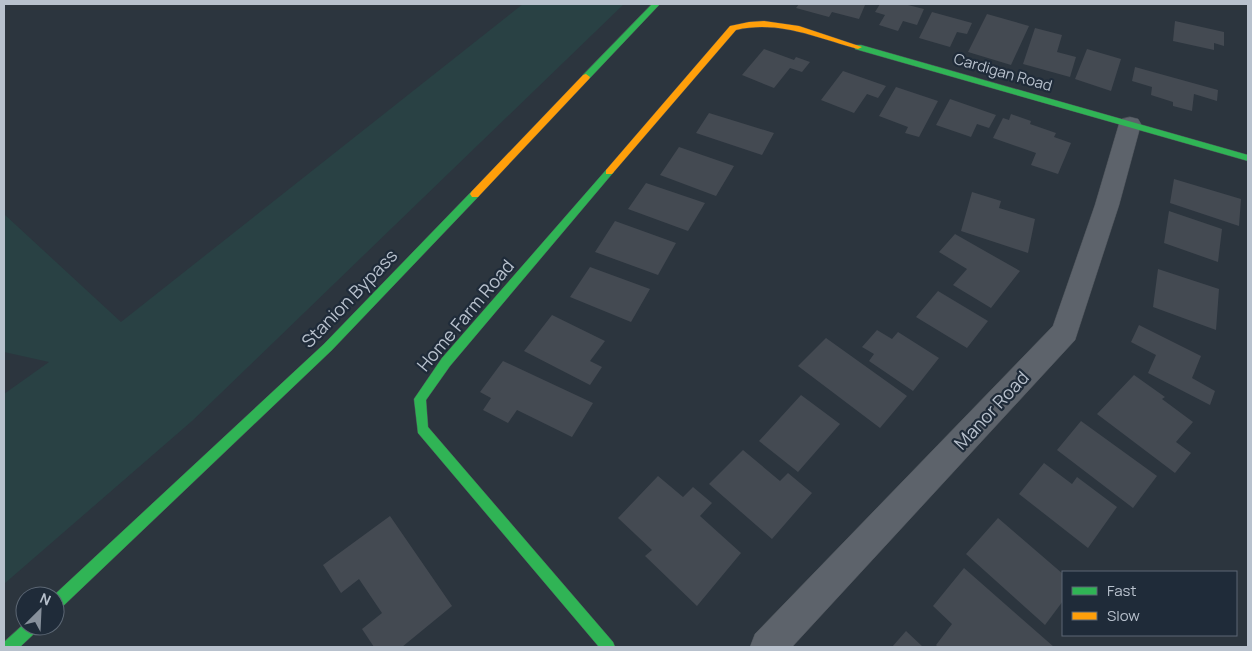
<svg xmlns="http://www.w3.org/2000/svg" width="1252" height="651" font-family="Manrope,sans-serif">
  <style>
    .green { fill: #294144 }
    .building { fill: #444a52 }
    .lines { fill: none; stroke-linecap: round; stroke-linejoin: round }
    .street-casing { stroke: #4b5158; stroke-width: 1 }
    .fast-casing { stroke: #4b5158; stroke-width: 1 }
    .slow-casing { stroke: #4b5158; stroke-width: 1 }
    .street { fill: #5d636b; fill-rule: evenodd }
    .fast { fill: #30b455; fill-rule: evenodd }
    .slow { fill: #ff9f0a; fill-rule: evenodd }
    .labels { text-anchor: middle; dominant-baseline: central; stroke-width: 4.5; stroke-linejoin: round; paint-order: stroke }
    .far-street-label { font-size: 15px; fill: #b8c1cd; stroke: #1f2b39 }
    .street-label { font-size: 18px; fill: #b8c1cd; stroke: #1f2b39 }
  </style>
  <rect width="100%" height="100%" fill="#2c353e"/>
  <path class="green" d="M523 4H624L192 421 4 584V394L49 362 4 352V214L121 322Z"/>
  <path class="building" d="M799 4H859L865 5 859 19 832 12 829 17 796 8Z
    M880 4H904L924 9 917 25 903 21 898 31 879 25 885 15 875 12Z
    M932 12 972 23 967 34 957 32 950 47 919 38Z
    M987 14 1029 26 1011 65 968 52Z
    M1175 21 1224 32V46L1214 43V50L1173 41Z
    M1035 28 1062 35 1057 52 1076 57 1070 77 1023 64Z
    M764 49 794 60 796 57 810 62 802 72 790 68 774 88 742 75Z
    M1087 49 1121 59 1111 91 1075 79Z
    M1135 67 1218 90 1217 101 1194 94 1192 111 1173 106V102L1151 95 1152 87 1132 81Z
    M843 71 886 86 878 98 867 94 854 113 821 100Z
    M896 87 938 101 919 137 905 133 908 127 879 116Z
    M950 99 996 115 989 128 977 124 971 137 936 125Z
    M709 113 774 133 762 155 696 133Z
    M1011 114 1031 121 1030 124 1056 133 1054 137 1071 143 1058 174 1031 165 1036 153 993 138 1003 118 1009 120Z
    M679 147 734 166 716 196 660 175Z
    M1174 179 1241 199 1239 226 1170 203Z
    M646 183 705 203 688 231 628 209Z
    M972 192 1001 201 999 208 1035 219 1028 253 961 231Z
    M1169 211 1222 229 1218 262 1164 243Z
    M615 221 676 243 658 275 595 252Z
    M955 234 1020 271 991 308 953 285 967 269 939 252Z
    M590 267 650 289 631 322 570 297Z
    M1158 269 1219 289 1216 330 1153 307Z
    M938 291 988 321 967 348 916 317Z
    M552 315 605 341 590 361 602 367 590 385 524 351Z
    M1139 325 1201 356 1192 378 1215 391 1210 405 1148 373 1156 355 1131 342Z
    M877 330 892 339 898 332 939 358 913 391 869 361 874 354 862 347Z
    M826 338 907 396 880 428 798 366Z
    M503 361 593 403 572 437 517 410 508 423 483 410 491 398 480 392Z
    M1134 375 1165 397 1162 399 1193 422 1176 442 1191 453 1175 473 1097 414Z
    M801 395 840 424 798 472 759 441Z
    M1081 421 1157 476 1133 508 1057 450Z
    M743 450 780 481 788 473 812 493 772 539 709 484Z
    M1044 463 1072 484 1077 477 1117 507 1088 548 1019 494Z
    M658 476 683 497 693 487 712 503 700 516 741 553 697 606 645 556 652 550 618 518Z
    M390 516 452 606 402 647H374L362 629 382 613 359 579 341 593 323 565Z
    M998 518 1063 574V601L1045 625 966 554Z
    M964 568 1054 647H938L936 645 952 624 933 606Z
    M906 631 923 647H892Z"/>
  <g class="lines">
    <defs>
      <path id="street" d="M1130 117 1138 119 1141 124 1119 205 1075 340 792 647H750L755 634 1053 326 1095 205 1119 124 1122 119Z"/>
      <path id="fast" d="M652 4H660L589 79H583V75Z
        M855 45H861L1248 155V161L855 49Z
        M609 169 614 172 612 174 450 366 426 400 428 427 613 642 615 647H599L418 433 414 399 442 358 606 170Z
        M475 190 478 191 480 194 478 197 332 350 60 609 55 611V596H53L324 344 472 191Z
        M25 623V626H39L37 631 20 647H4V642Z"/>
      <path id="slow" d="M764 21 799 26 862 47 858 49C817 38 779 20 736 30L612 174H606V170L730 26 749 22Z
        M586 74 590 77 589 79 478 197H472L470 194 472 191 583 75Z"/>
    </defs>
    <use href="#street" class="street-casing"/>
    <use href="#fast" class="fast-casing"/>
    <use href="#slow" class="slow-casing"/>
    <use href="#street" class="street"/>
    <use href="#fast" class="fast"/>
    <use href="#slow" class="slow"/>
  </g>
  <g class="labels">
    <g class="far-street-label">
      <text transform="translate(1003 72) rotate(16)">Cardigan Road</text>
    </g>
    <g class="street-label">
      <text transform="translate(349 298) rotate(-46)">Stanion Bypass</text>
      <text transform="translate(465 315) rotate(-50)">Home Farm Road</text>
      <text transform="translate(991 410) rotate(-47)">Manor Road</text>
    </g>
  </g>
  <rect width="1252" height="651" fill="none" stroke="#b8c1cd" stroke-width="10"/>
  <rect x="1062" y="571" width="175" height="65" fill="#1f2b39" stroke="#5c6774"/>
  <rect x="1072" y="587" width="25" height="8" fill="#30b455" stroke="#5c6774"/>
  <text x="1107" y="596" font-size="15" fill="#b8c1cd">Fast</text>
  <rect x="1072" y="612" width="25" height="8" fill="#ff9f0a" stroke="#5c6774"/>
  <text x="1107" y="621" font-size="15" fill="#b8c1cd">Slow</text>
  <g transform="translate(40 611) rotate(24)"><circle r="24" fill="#1f2b39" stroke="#5c6774"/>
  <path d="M0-4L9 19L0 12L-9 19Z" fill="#87909b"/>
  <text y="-8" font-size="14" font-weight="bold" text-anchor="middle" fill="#b8c1cd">N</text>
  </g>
</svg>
